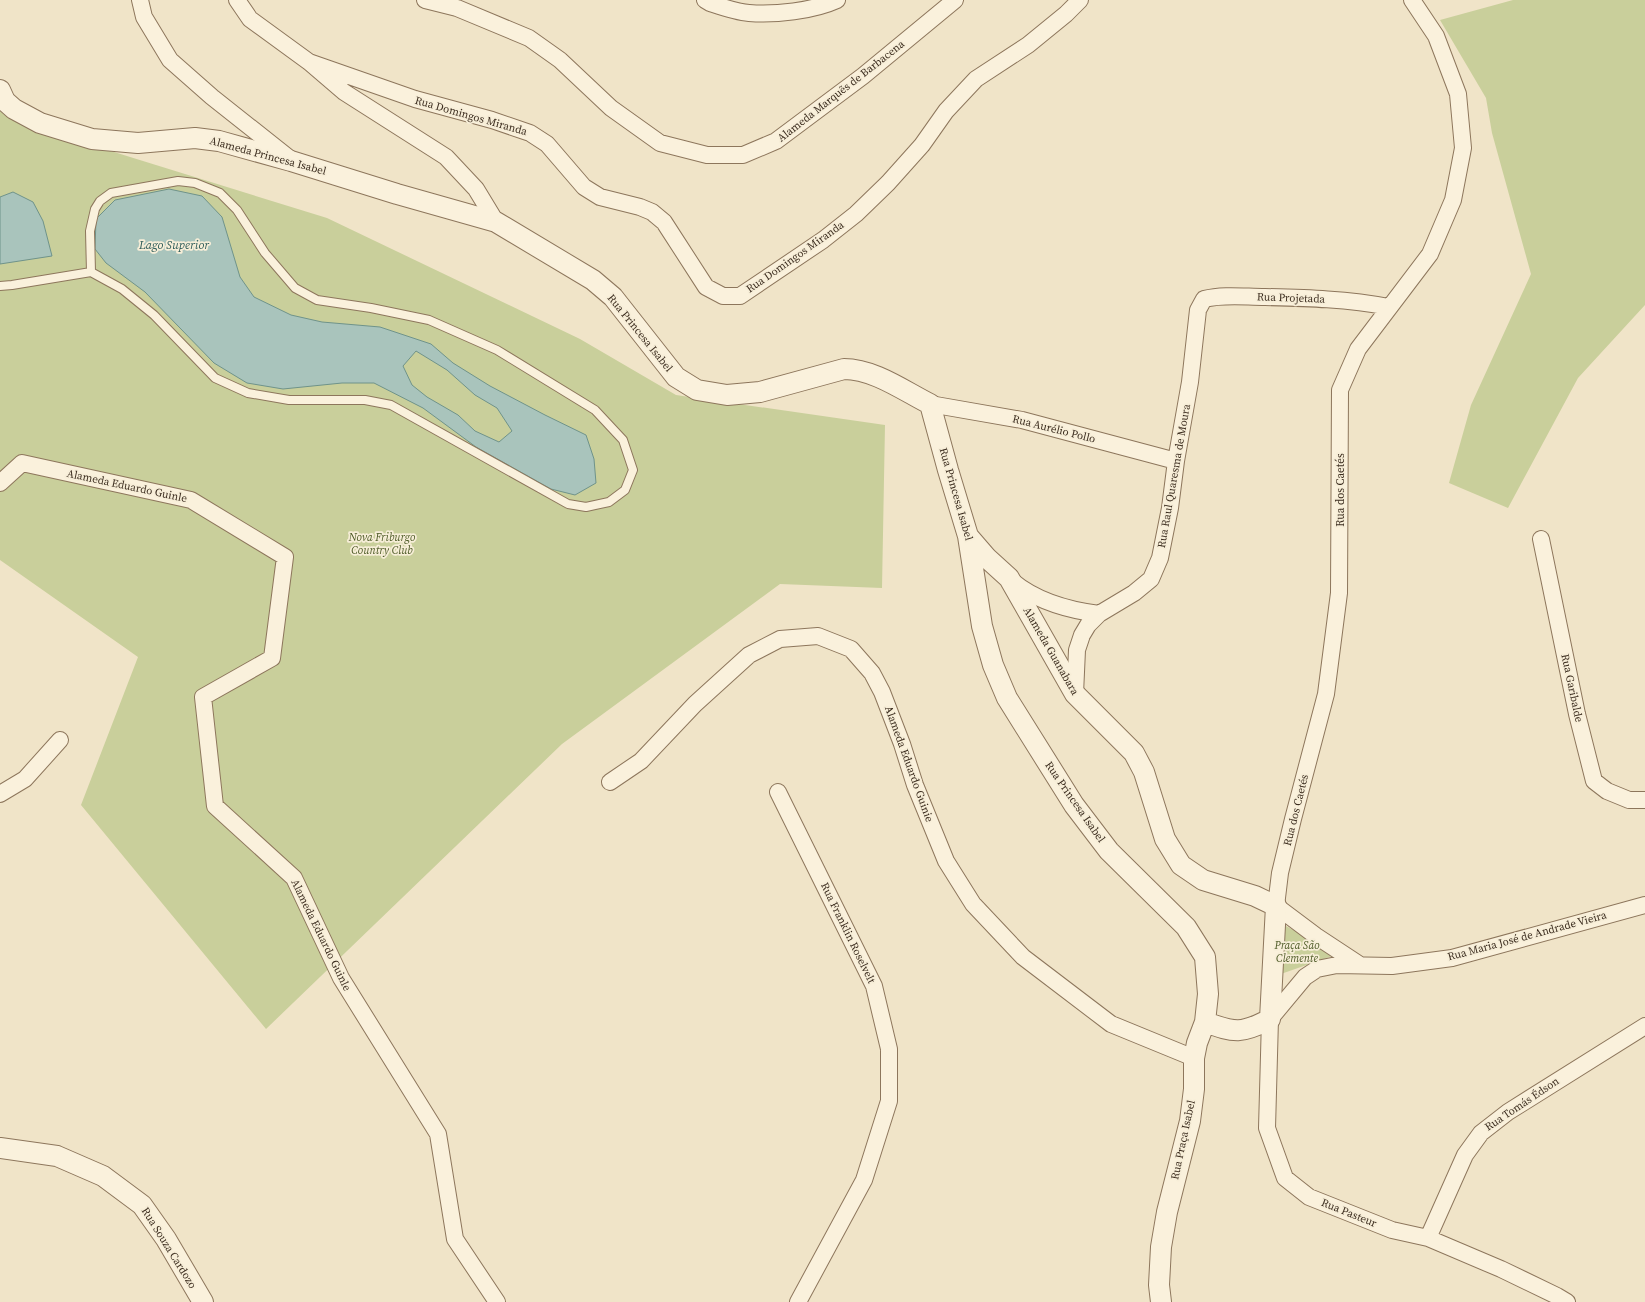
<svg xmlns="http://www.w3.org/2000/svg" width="1645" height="1302" font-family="'Source Serif 4',serif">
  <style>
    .green { fill: #c9cf9b }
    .water { fill: #a9c4bc; stroke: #6f938a; fill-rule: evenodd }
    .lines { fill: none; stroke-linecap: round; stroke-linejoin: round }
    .service-casing { stroke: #8d765c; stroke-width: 10 }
    .minor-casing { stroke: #8d765c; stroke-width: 18 }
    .tertiary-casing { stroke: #8d765c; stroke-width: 22 }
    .service { stroke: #faf1dc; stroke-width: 8 }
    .minor { stroke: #faf1dc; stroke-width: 16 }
    .tertiary { stroke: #faf1dc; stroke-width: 20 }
    .labels { text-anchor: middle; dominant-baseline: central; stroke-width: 3.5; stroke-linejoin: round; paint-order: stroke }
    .street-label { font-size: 11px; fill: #3d2e20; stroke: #f7eed8 }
    .park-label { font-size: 11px; font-style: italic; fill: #4d5a26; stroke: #f7eed8 }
    .water-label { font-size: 12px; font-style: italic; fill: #2f5d5a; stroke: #f7eed8 }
  </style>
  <rect width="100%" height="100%" fill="#f0e4c8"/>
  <path class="green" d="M1513 0H1645V305L1578 378 1508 508 1449 483 1471 405 1531 274 1492 133 1486 98 1440 20Z
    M0 99 72 139 327 218 580 339 676 395 885 425 882 588 780 584 562 744 266 1029 81 805 138 657 0 560Z
    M1284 925 1338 954 1278 975Z"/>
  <path class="water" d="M169 189 202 196 222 217 240 277 254 297 291 315 322 322 380 327 431 344 453 363 490 386 545 415 586 435 594 459 596 483 575 495 551 489 476 447 423 408 374 383H342L283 389 247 383 214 363 145 292 106 263 95 249 96 219 115 200ZM416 351 447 370 475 395 497 408 512 431 499 442 475 431 458 415 427 397 412 385 403 366Z
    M13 192 33 202 43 221 52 256 0 264V197Z"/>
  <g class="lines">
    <defs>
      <path id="service" d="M0 286 12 285 91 272 122 289 154 315 215 378 248 393 289 400H365L391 405 568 504 586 507 609 502 625 490 633 470 623 440 595 410 497 350 429 320 371 308 317 300 295 288 265 253 237 210 220 193 195 183 178 181 111 193 100 201 95 209 90 231 91 272"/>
      <path id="minor" d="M140 0 144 17 170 60 212 97 289 158
        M237 0 250 19 309 62 344 92 446 157 476 189 496 222
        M425 0 457 8 529 38 560 60 611 108 660 143 707 155H743L776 141 863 76 955 0
        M705 0 710 3C722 7 736 12 749 13 775 15 813 11 837 0
        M309 62 415 99 492 120 530 133 547 144 584 187 600 197 640 207 652 212 664 222 706 287 723 296H740L823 240 856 214 888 183 922 145 946 111 976 79 1028 45 1066 14 1080 0
        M930 404 1022 420 1176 461
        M0 483 22 463 191 500 285 557 272 658 203 697 215 806 294 878 341 978 438 1134 455 1239 497 1302
        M1541 539 1577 714 1594 781 1607 791 1629 800H1645
        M1012 581C1036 601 1067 610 1099 614
        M1075 694 1077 650 1082 635 1088 625 1099 614 1134 593 1151 579 1160 558 1170 508 1176 461 1190 382 1198 310 1204 299C1224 294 1245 297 1265 297 1307 298 1348 299 1389 307
        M610 782 641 761 695 704 749 655 780 639 818 636 851 649 872 673 882 692 902 744 915 785 946 861 973 904 1023 957 1111 1024 1194 1058
        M778 792 874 986 889 1049V1101L864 1180 798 1302
        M0 794 25 779 60 740
        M1360 965 1316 936 1276 906 1280 873 1293 819 1326 694 1339 593 1340 390 1358 349 1430 254 1453 200 1463 148 1458 94 1436 36 1412 0
        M1428 1238 1465 1155 1481 1133 1508 1112 1645 1026
        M1567 1302 1557 1296 1501 1269 1428 1238 1392 1230 1309 1197 1285 1178 1267 1128 1270 1019 1305 977 1317 969 1337 965 1392 966 1452 958 1645 905"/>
      <path id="tertiary" d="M0 90 5 101 14 109 40 123 92 139 138 143 195 138 219 141 291 161 397 194 496 222 593 280 613 297 676 377 697 390 727 395 760 392 844 369C874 369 904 391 930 404L948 470 968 536 982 626 993 665 1007 698 1074 805 1109 851 1186 927 1205 957 1208 994 1205 1022 1197 1043 1194 1058V1089L1190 1121 1167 1212 1161 1247 1159 1285 1161 1302
        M968 536 987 558 1009 578 1075 694 1134 753 1144 772 1165 839 1181 865 1203 880 1255 896 1276 906 1270 1019C1242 1034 1235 1033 1205 1022
        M0 1148 57 1156 103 1176 142 1205 166 1239 203 1302"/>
    </defs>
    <use href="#service" class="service-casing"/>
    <use href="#minor" class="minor-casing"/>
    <use href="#tertiary" class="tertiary-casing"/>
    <use href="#service" class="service"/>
    <use href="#minor" class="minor"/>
    <use href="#tertiary" class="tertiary"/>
  </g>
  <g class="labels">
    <g class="street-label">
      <text transform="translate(841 91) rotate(-38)">Alameda Marquẽs de Barbacena</text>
      <text transform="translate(471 116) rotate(16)">Rua Domingos Miranda</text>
      <text transform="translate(268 156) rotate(15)">Alameda Princesa Isabel</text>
      <text transform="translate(795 257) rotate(-35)">Rua Domingos Miranda</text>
      <text transform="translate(1291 298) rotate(2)">Rua Projetada</text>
      <text transform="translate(640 333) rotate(51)">Rua Princesa Isabel</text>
      <text transform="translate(1054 429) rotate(14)">Rua Aurélio Pollo</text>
      <text transform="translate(1174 476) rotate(-80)">Rua Raul Quaresma de Moura</text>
      <text transform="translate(127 486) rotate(12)">Alameda Eduardo Guinle</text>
      <text transform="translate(1340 490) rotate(-90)">Rua dos Caetés</text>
      <text transform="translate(956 494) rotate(74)">Rua Princesa Isabel</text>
      <text transform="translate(1051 651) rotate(60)">Alameda Guanabara</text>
      <text transform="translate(1572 688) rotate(78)">Rua Garibalde</text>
      <text transform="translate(909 764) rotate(70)">Alameda Eduardo Guinie</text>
      <text transform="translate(1075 802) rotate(55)">Rua Princesa Isabel</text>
      <text transform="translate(1296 810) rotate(-76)">Rua dos Caetés</text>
      <text transform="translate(848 933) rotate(64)">Rua Franklin Roselvelt</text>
      <text transform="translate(321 935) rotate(64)">Alameda Eduardo Guinle</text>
      <text transform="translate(1527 936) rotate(-15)">Rua Maria José de Andrade Vieira</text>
      <text transform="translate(1522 1104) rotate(-34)">Rua Tomás Édson</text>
      <text transform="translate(1183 1140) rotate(-78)">Rua Praça Isabel</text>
      <text transform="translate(1349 1213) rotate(22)">Rua Pasteur</text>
      <text transform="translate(169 1248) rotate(58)">Rua Souza Cardozo</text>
    </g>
    <g class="park-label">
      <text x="382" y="537">Nova Friburgo<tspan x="382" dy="13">Country Club</tspan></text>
      <text x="1297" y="945">Praça São<tspan x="1297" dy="13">Clemente</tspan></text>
    </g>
    <g class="water-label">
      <text x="174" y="245">Lago Superior</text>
    </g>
  </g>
</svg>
